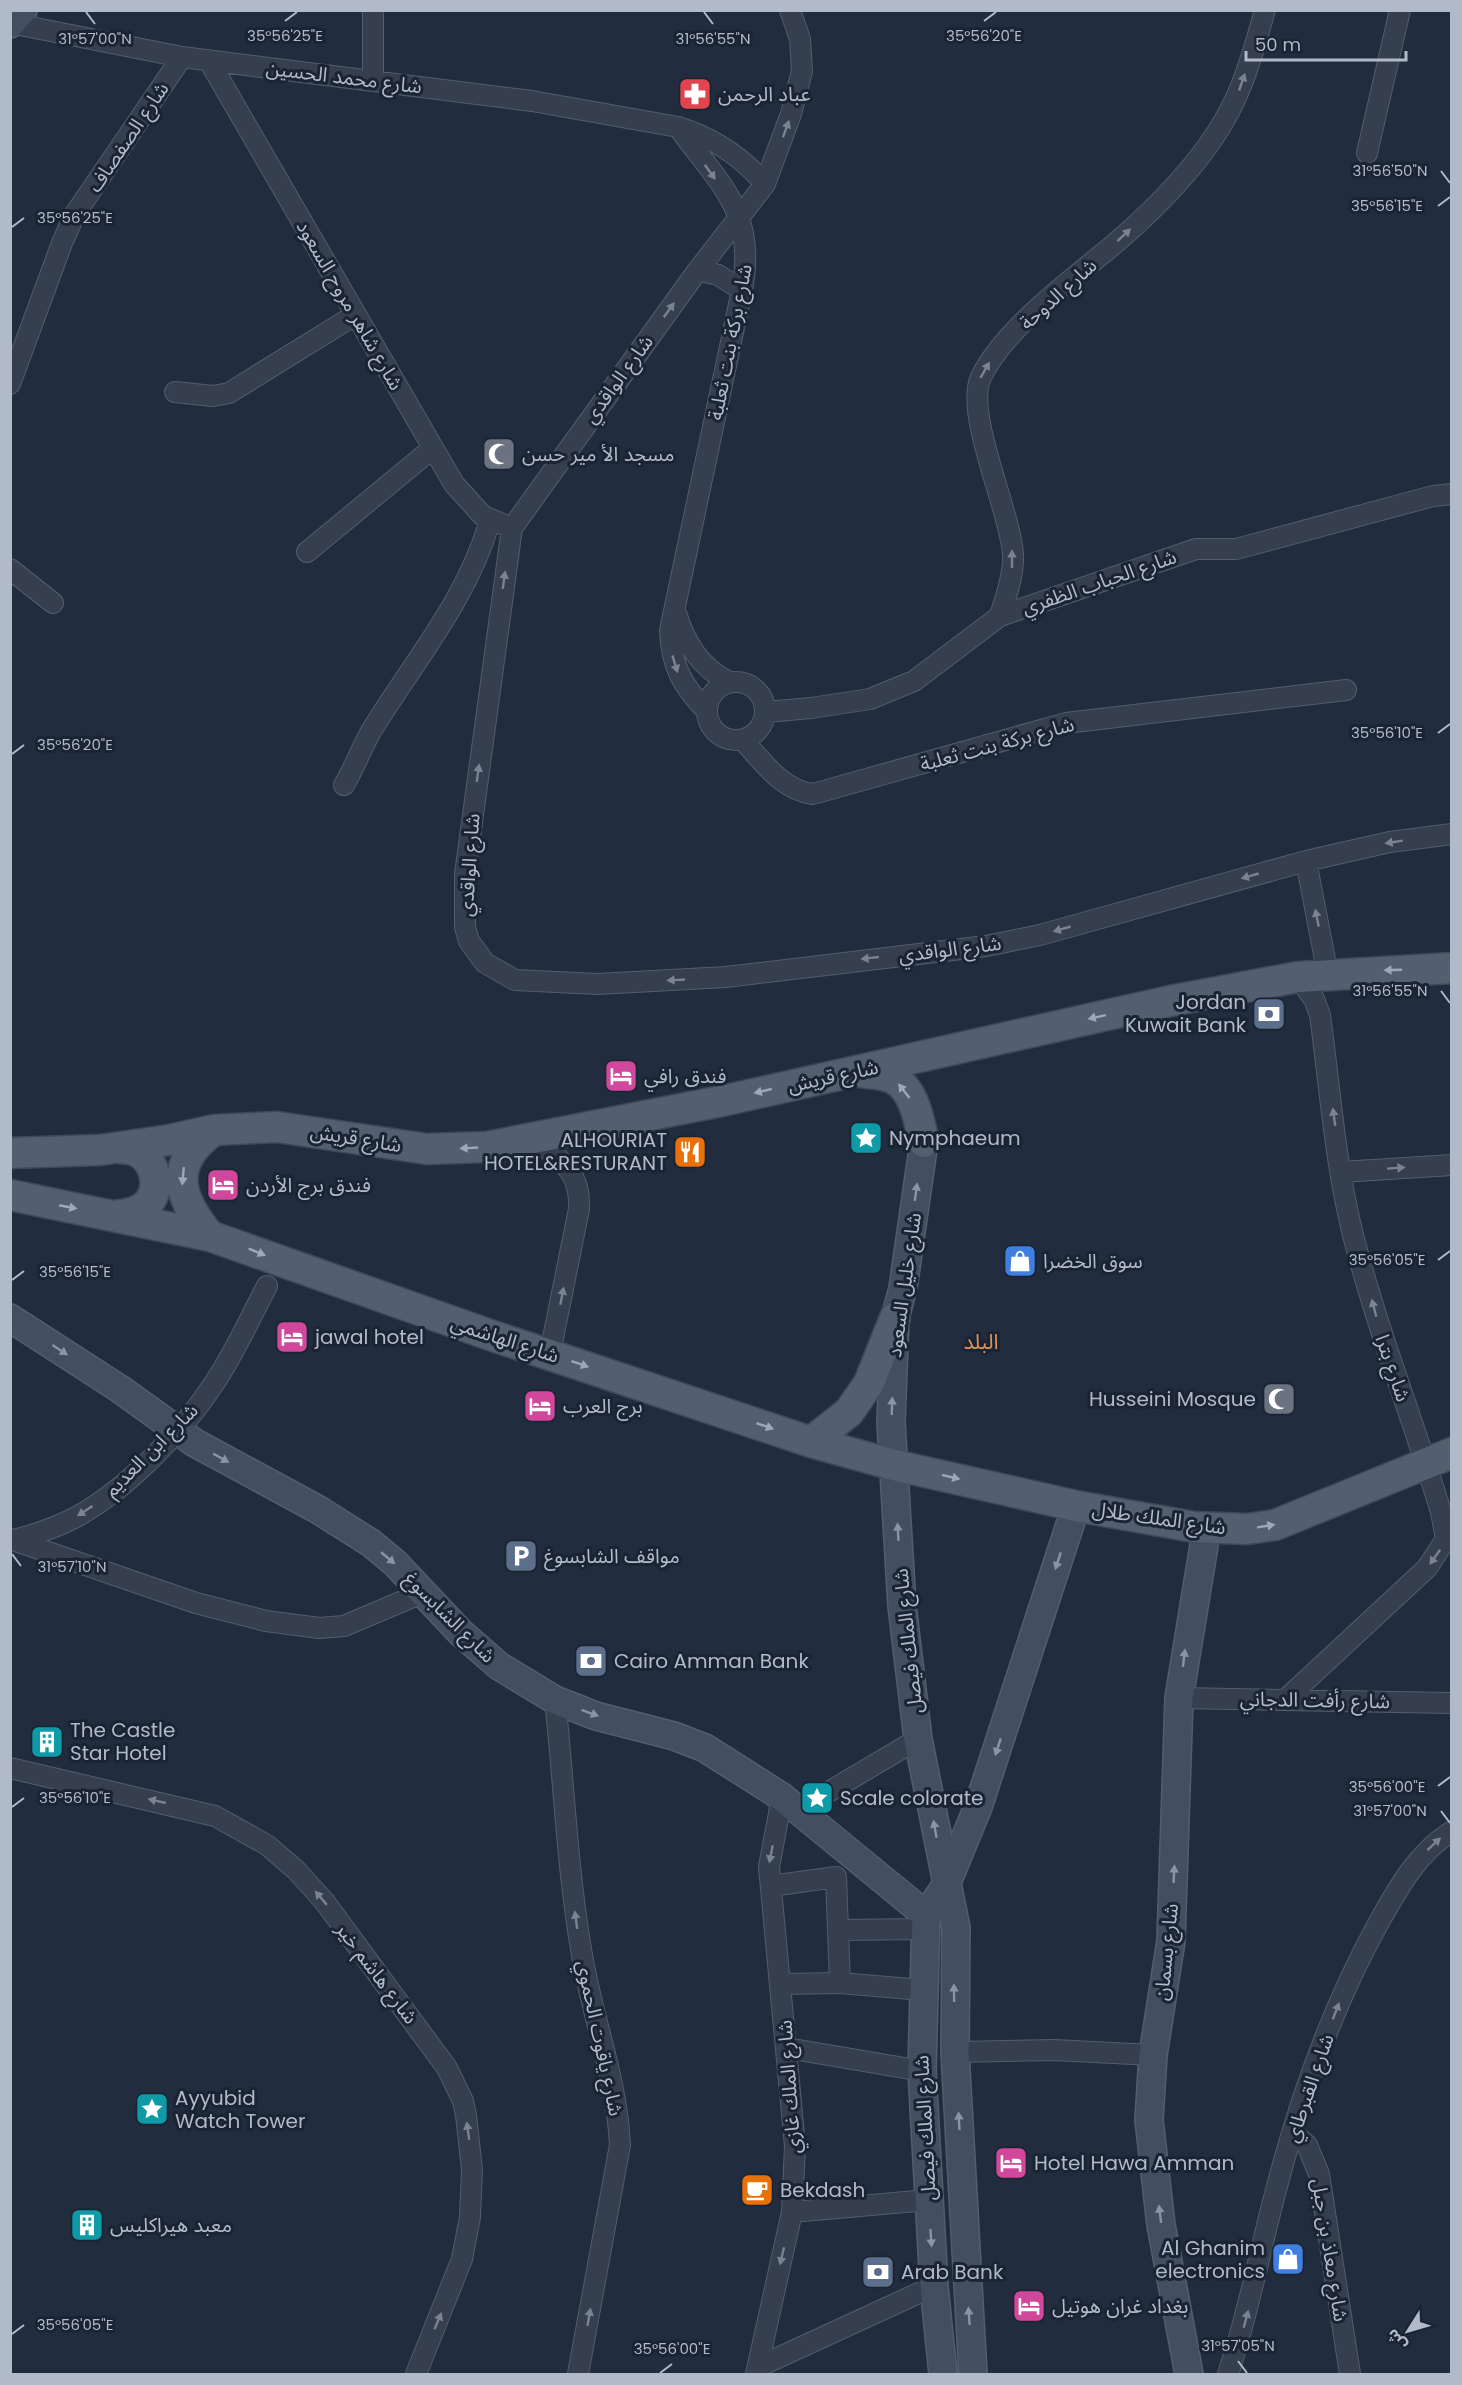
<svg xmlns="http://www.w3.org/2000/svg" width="1462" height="2385" font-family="Poppins,'Noto Sans Arabic',sans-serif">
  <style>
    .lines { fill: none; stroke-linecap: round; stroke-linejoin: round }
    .street-casing { stroke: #535d6c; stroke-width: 22 }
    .secondary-casing { stroke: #535d6c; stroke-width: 30 }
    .primary-casing { stroke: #3e4857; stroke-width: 33 }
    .street { stroke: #353f4e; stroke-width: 20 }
    .secondary { stroke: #434e61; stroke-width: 27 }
    .primary { stroke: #535e6e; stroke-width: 30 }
    .oneway { fill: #798392 }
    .oneway2 { fill: #9ea8b7 }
    .oneway3 { fill: #8a94a5 }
    .ticks { fill: none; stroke: #b1bac9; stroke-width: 2 }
    .labels { text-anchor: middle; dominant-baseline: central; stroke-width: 6; stroke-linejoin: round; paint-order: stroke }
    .street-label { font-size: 20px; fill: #b1bac9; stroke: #1a2433 }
    .poi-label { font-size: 20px; fill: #b1bac9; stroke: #1a2433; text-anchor: start }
    .neighbourhood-label { font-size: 21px; fill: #dd9458; stroke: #1a2433 }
    .ticks-label { font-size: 15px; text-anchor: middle; fill: #b1bac9; stroke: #1a2433; stroke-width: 6; stroke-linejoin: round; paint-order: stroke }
  </style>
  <rect width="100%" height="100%" fill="#212d3e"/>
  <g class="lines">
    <defs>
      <path id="street" d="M373 10V81
        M790 10 800 39 802 71 791 114 765 184 698 270 512 528 465 874V927L469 941 485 963 515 980 598 984 726 977 986 946 1040 935 1306 861 1390 842 1452 834
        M10 23 182 57 532 101 678 127C714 138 741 156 765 184
        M209 61 454 484 483 516 512 528
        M678 127C720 185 757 212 742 290L670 630C671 665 682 686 707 711
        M1367 153 1400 10
        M698 270 718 275 742 290
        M10 384 62 243 75 214 182 57
        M175 392 213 396 229 393 355 315
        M307 552 433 448
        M10 569 53 603
        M676 613C685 643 700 667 729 682
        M1000 616C1006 596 1014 575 1013 554 1010 510 964 413 981 377 1005 327 1077 276 1119 240 1165 200 1214 150 1238 93 1250 66 1257 38 1265 10
        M707 711a29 29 0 1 1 58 0a29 29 0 1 1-58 0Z
        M766 712 811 708 870 699 914 681 1000 616 1196 549H1236L1433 496 1452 494
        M743 740C763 762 782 790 813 794L1066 723 1346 690
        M344 785C355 767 362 746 373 728 415 660 468 598 490 520
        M1306 861 1328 975
        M535 1139C561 1160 581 1172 579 1209L550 1353
        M1341 1172 1452 1165
        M10 1539 196 1603 266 1621 319 1628 344 1626 422 1593
        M14 1540C37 1534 58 1527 78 1516 128 1488 184 1430 215 1382 235 1352 250 1318 267 1286
        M1179 1698 1452 1703
        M1286 1699 1427 1568 1446 1539 1441 1512C1413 1419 1377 1329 1353 1235 1335 1163 1330 1088 1320 1015L1314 999 1298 977
        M555 1700C564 1782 567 1866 581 1949 591 2015 617 2077 620 2145L578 2374
        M10 1768 215 1816 267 1845 296 1870 324 1901 447 2068 463 2101 466 2115 472 2170 470 2217 462 2259 416 2374
        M798 1810 918 1739
        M771 1886 836 1877 840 1983 923 1990
        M838 1930 925 1929
        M780 1984 840 1983
        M787 2048 922 2071
        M955 2052 1054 2050 1153 2055
        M1293 2133 1307 2145 1319 2174 1350 2374
        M792 2212 928 2200
        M758 2367 934 2286
        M756 2374 792 2212 795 2146 769 1867 782 1797
        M1228 2374C1248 2315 1259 2254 1275 2194 1299 2100 1332 2007 1379 1922 1398 1888 1418 1852 1452 1831"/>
      <path id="secondary" d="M10 24 23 10
        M924 1142 903 1288 895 1318 891 1422 902 1606 918 1739 956 1928 955 2052 973 2374
        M10 1318 120 1389 195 1443 317 1509 371 1543 395 1563 461 1633 499 1666 555 1700 596 1716 674 1736 705 1748 782 1797 926 1915
        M943 2374 934 2286 922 2071 926 1915 945 1887 978 1807 1076 1506
        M1189 2374 1161 2225 1149 2120 1153 2055 1171 1941 1179 1698 1207 1527"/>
      <path id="primary" d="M861 1072C871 1074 885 1074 894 1079 915 1091 919 1121 924 1142
        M10 1153 100 1150 169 1140 214 1130 277 1127 427 1149 487 1147 722 1101 1170 1001 1298 977 1452 968
        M10 1195 210 1236 490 1335 811 1442 894 1465 1076 1506 1194 1527 1247 1529 1275 1525 1452 1453
        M114 1216C127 1214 140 1213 149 1202 161 1187 155 1161 138 1152 133 1149 125 1149 119 1148
        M210 1236C177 1197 168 1163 214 1130
        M811 1442 849 1412 869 1383 895 1318"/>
    </defs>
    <use href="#street" class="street-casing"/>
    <use href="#secondary" class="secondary-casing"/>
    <use href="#primary" class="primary-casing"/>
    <use href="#street" class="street"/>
    <use href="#secondary" class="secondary"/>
    <use href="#primary" class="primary"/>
  </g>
  <defs><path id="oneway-solid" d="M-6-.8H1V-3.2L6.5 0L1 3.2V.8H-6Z" transform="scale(1.5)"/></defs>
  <g class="oneway">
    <use href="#oneway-solid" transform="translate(1242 82) rotate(-71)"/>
    <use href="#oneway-solid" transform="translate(786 129) rotate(-70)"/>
    <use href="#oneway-solid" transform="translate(710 172) rotate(54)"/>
    <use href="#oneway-solid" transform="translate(1124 235) rotate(-43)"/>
    <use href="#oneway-solid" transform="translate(669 310) rotate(-54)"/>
    <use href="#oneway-solid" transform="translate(985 370) rotate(-60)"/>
    <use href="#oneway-solid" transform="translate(1012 559) rotate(-90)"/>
    <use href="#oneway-solid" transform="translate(504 580) rotate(-82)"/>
    <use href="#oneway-solid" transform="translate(675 664) rotate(73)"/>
    <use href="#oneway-solid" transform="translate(478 773) rotate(-82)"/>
    <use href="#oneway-solid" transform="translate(1394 842) rotate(171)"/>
    <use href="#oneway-solid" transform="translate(1250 876) rotate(164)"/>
    <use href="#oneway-solid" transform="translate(1317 918) rotate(-101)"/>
    <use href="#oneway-solid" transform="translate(1062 929) rotate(164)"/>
    <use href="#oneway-solid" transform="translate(870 958) rotate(174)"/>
    <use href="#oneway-solid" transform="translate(676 980) rotate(177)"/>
    <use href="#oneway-solid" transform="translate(1334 1117) rotate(-98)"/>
    <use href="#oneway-solid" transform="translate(1396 1168) rotate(-4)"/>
    <use href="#oneway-solid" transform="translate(562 1296) rotate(-79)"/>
    <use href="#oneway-solid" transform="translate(1374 1308) rotate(-105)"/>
    <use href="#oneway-solid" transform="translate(85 1511) rotate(147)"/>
    <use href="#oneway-solid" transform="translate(1435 1557) rotate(125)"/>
    <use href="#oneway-solid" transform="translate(157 1801) rotate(-167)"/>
    <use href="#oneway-solid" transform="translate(1434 1844) rotate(-43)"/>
    <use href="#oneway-solid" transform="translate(771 1854) rotate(101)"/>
    <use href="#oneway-solid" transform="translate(321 1898) rotate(-130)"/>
    <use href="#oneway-solid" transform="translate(576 1920) rotate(-98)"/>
    <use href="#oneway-solid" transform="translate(1336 2011) rotate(-69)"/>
    <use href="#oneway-solid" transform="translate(468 2131) rotate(-98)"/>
    <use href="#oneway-solid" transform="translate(782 2256) rotate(103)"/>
    <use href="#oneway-solid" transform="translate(589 2317) rotate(-80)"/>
    <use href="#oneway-solid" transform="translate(1246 2319) rotate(-75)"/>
    <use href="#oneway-solid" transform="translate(438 2321) rotate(-67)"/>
  </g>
  <g class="oneway2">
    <use href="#oneway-solid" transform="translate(1393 970) rotate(178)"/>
    <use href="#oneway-solid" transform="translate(1097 1017) rotate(168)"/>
    <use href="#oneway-solid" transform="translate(763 1091) rotate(167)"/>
    <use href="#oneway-solid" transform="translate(904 1091) rotate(-128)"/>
    <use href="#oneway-solid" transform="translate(469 1148) rotate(177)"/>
    <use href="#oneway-solid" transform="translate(183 1176) rotate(95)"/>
    <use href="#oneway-solid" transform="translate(68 1207) rotate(11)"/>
    <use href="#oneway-solid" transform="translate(257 1252) rotate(22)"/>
    <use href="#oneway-solid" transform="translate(580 1364) rotate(19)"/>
    <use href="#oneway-solid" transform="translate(765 1426) rotate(19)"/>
    <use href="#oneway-solid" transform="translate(951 1477) rotate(13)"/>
    <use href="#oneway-solid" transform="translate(1266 1526) rotate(-9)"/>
  </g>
  <g class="oneway3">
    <use href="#oneway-solid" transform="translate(916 1192) rotate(-82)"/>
    <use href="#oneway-solid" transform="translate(60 1350) rotate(33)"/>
    <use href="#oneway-solid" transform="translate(892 1406) rotate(-88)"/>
    <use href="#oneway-solid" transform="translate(221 1458) rotate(29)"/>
    <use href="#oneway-solid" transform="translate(898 1532) rotate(-93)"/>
    <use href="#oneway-solid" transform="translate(388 1558) rotate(40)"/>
    <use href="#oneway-solid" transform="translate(1058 1561) rotate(108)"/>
    <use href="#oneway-solid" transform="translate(1184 1658) rotate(-83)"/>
    <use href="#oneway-solid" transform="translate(590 1713) rotate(20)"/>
    <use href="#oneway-solid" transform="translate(998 1747) rotate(108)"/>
    <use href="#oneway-solid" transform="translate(935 1829) rotate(-100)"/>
    <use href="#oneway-solid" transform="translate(1174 1874) rotate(-87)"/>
    <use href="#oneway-solid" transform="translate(954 1993) rotate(-91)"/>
    <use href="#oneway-solid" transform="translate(959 2121) rotate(-93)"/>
    <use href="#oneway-solid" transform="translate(1160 2214) rotate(-97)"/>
    <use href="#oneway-solid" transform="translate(931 2238) rotate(86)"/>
    <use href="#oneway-solid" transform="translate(969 2316) rotate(-94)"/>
  </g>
  <path class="ticks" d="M86 12 95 24M704 12 713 24M285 21 297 12M984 21 996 12M1441 171 1450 183M1438 206 1450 197M12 227 24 218M1438 733 1450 724M12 754 24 745M1441 991 1450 1003M1438 1260 1450 1251M12 1280 24 1271M12 1554 21 1566M1438 1786 1450 1777M12 1807 24 1798M1441 1811 1450 1823M12 2334 24 2325M1238 2361 1247 2373M660 2373 672 2364"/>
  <defs>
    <symbol id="pharmacy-square" viewBox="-11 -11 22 22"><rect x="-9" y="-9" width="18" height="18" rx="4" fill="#e0444e" stroke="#1a2433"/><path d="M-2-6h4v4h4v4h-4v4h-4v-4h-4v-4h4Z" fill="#fff"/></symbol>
    <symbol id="mosque-square" viewBox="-11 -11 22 22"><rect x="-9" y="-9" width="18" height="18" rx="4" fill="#6b7280" stroke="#1a2433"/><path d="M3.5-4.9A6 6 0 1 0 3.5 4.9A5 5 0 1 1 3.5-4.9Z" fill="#fff"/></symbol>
    <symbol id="bank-square" viewBox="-11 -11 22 22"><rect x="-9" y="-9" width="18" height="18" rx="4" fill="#5c6f8a" stroke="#1a2433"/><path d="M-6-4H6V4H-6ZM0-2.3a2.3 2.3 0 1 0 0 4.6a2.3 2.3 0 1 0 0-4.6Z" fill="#fff"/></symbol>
    <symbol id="hotel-square" viewBox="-11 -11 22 22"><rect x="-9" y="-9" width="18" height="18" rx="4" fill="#d1479c" stroke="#1a2433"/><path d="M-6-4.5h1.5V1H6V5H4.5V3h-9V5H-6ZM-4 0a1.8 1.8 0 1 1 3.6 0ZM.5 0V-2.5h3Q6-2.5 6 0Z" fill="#fff"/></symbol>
    <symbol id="sight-square" viewBox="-11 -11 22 22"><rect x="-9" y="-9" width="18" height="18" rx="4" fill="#0f9aa8" stroke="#1a2433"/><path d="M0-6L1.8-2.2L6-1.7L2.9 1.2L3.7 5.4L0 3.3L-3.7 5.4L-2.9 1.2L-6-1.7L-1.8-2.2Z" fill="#fff"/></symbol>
    <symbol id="restaurant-square" viewBox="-11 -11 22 22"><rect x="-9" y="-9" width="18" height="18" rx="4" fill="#e8710a" stroke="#1a2433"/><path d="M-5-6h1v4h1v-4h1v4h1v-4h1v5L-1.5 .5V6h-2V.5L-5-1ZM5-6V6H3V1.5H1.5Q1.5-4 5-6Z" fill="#fff"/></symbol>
    <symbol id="shop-square" viewBox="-11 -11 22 22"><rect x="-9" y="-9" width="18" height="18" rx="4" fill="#3f7fe0" stroke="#1a2433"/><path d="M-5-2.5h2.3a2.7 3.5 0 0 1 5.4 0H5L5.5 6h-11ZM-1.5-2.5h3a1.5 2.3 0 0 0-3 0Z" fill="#fff"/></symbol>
    <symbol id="parking-square" viewBox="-11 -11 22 22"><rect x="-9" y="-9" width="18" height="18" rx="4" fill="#5c6f8a" stroke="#1a2433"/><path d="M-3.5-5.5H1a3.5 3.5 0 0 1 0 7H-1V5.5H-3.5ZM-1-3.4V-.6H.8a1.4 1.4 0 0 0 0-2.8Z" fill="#fff"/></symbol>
    <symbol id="building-square" viewBox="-11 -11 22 22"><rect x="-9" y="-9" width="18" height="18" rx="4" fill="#0f9aa8" stroke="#1a2433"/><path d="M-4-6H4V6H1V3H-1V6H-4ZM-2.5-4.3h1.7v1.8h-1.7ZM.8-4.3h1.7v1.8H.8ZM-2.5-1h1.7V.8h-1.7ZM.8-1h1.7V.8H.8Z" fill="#fff"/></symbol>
    <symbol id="cafe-square" viewBox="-11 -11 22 22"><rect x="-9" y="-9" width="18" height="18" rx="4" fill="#e8710a" stroke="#1a2433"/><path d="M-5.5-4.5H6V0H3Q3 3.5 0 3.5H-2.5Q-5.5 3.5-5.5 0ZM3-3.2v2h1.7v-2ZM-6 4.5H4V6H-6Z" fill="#fff"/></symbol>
  </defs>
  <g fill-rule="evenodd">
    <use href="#pharmacy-square" x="676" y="75" width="38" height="38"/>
    <use href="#mosque-square" x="480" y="435" width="38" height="38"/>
    <use href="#bank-square" x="1250" y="995" width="38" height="38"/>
    <use href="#hotel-square" x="602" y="1057" width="38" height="38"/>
    <use href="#sight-square" x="847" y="1119" width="38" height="38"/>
    <use href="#restaurant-square" x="671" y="1133" width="38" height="38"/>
    <use href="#hotel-square" x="204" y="1166" width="38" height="38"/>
    <use href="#shop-square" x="1001" y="1242" width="38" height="38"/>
    <use href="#hotel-square" x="273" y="1318" width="38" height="38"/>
    <use href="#mosque-square" x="1260" y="1380" width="38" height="38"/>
    <use href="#hotel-square" x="521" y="1387" width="38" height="38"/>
    <use href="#parking-square" x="502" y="1537" width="38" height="38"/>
    <use href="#bank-square" x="572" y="1642" width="38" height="38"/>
    <use href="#building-square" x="28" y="1723" width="38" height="38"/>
    <use href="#sight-square" x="798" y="1779" width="38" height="38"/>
    <use href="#sight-square" x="133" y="2090" width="38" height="38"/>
    <use href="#hotel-square" x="992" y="2144" width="38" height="38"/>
    <use href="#cafe-square" x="738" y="2171" width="38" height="38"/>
    <use href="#building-square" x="68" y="2206" width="38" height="38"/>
    <use href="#shop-square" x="1269" y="2240" width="38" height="38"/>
    <use href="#bank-square" x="859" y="2253" width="38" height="38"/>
    <use href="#hotel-square" x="1010" y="2287" width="38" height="38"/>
  </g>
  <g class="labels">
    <g class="street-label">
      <text transform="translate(344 77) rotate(7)">شارع محمد الحسين</text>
      <text transform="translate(128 137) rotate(-56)">شارع الصفصاف</text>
      <text transform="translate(1058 294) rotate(-42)">شارع الدوحة</text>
      <text transform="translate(350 305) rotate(60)">شارع شاهر مروح السعود</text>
      <text transform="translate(730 342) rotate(-79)">شارع بركة بنت ثعلبة</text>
      <text transform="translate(618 379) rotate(-54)">شارع الواقدي</text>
      <text transform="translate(1099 582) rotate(-19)">شارع الحباب الظفري</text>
      <text transform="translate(997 744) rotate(-15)">شارع بركة بنت ثعلبة</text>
      <text transform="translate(469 865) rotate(-86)">شارع الواقدي</text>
      <text transform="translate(950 949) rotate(-7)">شارع الواقدي</text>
      <text transform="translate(833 1076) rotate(-12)">شارع قريش</text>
      <text transform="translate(356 1138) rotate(9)">شارع قريش</text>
      <text transform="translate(904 1285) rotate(-82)">شارع خليل السعود</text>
      <text transform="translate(505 1339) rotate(18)">شارع الهاشمي</text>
      <text transform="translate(1393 1368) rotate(71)">شارع بترا</text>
      <text transform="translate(151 1450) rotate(-45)">شارع ابن العديم</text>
      <text transform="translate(1159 1518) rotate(8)">شارع الملك طلال</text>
      <text transform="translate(450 1617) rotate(45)">شارع الشابسوغ</text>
      <text transform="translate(908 1641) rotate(-96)">شارع الملك فيصل</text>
      <text transform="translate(1315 1700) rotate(1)">شارع رأفت الدجاني</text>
      <text transform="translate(1166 1952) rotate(-84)">شارع بسمان</text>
      <text transform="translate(377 1973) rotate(53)">شارع هاشم خير</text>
      <text transform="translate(600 2038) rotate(78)">شارع ياقوت الحموي</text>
      <text transform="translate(789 2087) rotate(-94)">شارع الملك غازي</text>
      <text transform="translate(1309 2088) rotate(-71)">شارع القبرطاي</text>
      <text transform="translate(925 2128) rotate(-93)">شارع الملك فيصل</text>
      <text transform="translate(1330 2250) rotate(81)">شارع معاذ بن جبل</text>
    </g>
    <g class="poi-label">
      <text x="718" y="94">عباد الرحمن</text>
      <text x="522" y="454">مسجد الأ مير حسن</text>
      <text x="1246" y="1002" text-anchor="end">Jordan<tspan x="1246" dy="23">Kuwait Bank</tspan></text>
      <text x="644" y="1076">فندق رافي</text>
      <text x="889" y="1138">Nymphaeum</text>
      <text x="667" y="1140" text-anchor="end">ALHOURIAT<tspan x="667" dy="23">HOTEL&amp;RESTURANT</tspan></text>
      <text x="246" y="1185">فندق برج الأردن</text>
      <text x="1043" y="1261">سوق الخضرا</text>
      <text x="315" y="1337">jawal hotel</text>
      <text x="1256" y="1399" text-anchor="end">Husseini Mosque</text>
      <text x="563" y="1406">برج العرب</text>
      <text x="544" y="1556">مواقف الشابسوغ</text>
      <text x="614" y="1661">Cairo Amman Bank</text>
      <text x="70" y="1730">The Castle<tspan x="70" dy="23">Star Hotel</tspan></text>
      <text x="840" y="1798">Scale colorate</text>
      <text x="175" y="2098">Ayyubid<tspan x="175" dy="23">Watch Tower</tspan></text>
      <text x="1034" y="2163">Hotel Hawa Amman</text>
      <text x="780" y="2190">Bekdash</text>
      <text x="110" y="2225">معبد هيراكليس</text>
      <text x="1265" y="2248" text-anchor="end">Al Ghanim<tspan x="1265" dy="23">electronics</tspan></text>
      <text x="901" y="2272">Arab Bank</text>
      <text x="1052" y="2306">بغداد غران هوتيل</text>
    </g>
    <g class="neighbourhood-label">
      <text x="981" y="1341">البلد</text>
    </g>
  </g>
  <g class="ticks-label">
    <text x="984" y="41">35°56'20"E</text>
    <text x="285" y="41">35°56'25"E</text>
    <text x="95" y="44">31°57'00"N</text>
    <text x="713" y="44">31°56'55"N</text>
    <text x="1390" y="176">31°56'50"N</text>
    <text x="1387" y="211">35°56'15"E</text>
    <text x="75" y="223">35°56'25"E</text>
    <text x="1387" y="738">35°56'10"E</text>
    <text x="75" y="750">35°56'20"E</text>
    <text x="1390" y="996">31°56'55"N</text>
    <text x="1387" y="1265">35°56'05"E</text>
    <text x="75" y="1277">35°56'15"E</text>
    <text x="72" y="1572">31°57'10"N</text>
    <text x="1387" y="1792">35°56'00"E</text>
    <text x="75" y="1803">35°56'10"E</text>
    <text x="1390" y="1816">31°57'00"N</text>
    <text x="75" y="2330">35°56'05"E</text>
    <text x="1238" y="2351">31°57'05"N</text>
    <text x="672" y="2354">35°56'00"E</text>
  </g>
  <rect width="1462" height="2385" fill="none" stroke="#b1bac9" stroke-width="24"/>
  <g transform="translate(1408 2331) rotate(233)" stroke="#1a2433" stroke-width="4.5" paint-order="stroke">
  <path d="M0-4.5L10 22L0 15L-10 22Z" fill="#b1bac9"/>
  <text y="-9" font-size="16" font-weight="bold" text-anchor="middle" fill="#b1bac9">ش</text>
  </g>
  <path d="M1246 51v9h160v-9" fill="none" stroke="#b1bac9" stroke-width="3"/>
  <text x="1255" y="51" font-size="18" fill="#b1bac9" stroke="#1a2433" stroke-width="4.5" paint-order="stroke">50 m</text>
</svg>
